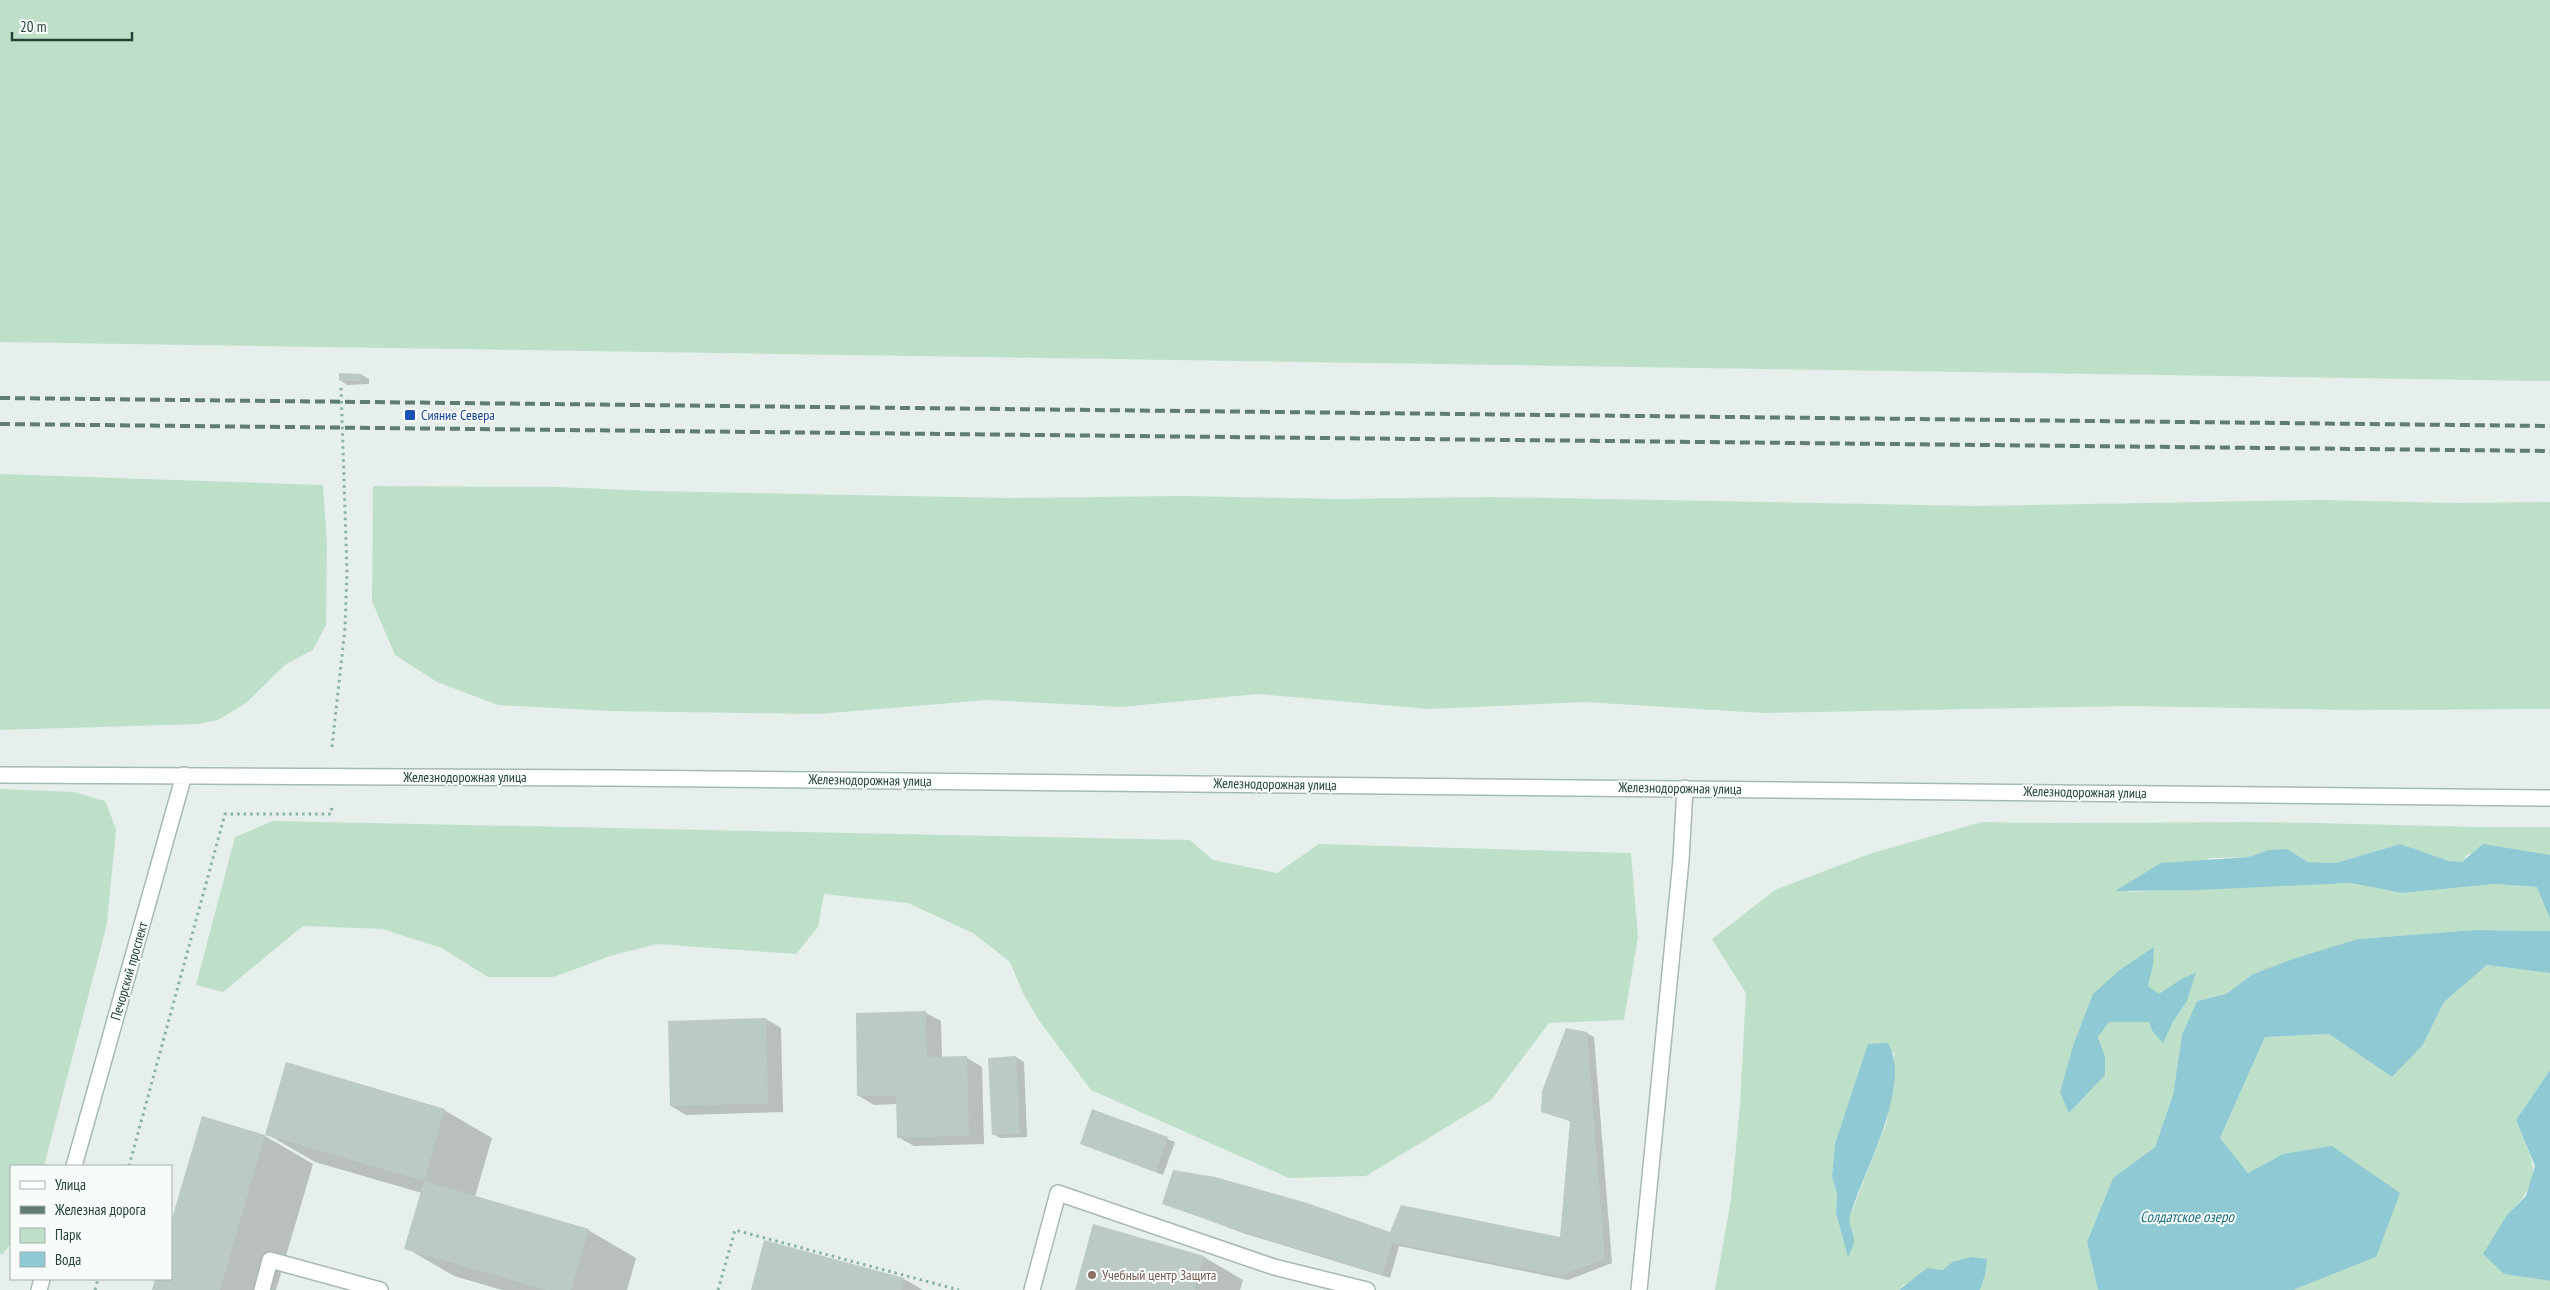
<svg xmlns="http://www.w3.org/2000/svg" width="2550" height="1290" font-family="'PT Sans Narrow',sans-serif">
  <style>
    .green { fill: #bfe0c8; fill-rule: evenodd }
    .water { fill: #8ec9d4 }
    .shadow { fill: #0003 }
    .building { fill: #bbcac4 }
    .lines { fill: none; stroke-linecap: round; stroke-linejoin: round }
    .lane-casing { stroke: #a8b8b2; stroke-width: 18 }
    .street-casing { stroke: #a8b8b2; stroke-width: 18 }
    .secondary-casing { stroke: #a4bbb3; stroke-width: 18 }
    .path { stroke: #86b3a5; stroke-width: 3; stroke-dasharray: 2.5 4; stroke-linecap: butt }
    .lane { stroke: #fff; stroke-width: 15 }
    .street { stroke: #fff; stroke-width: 15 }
    .secondary { stroke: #fff; stroke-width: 15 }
    .rail { stroke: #5f7d75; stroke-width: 4; stroke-dasharray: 10 5; stroke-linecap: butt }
    .transit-dot { fill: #1a4fb4; stroke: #f7fbf9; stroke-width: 2 }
    .education-dot { fill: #8d6e63; stroke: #f7fbf9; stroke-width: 2 }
    .labels { text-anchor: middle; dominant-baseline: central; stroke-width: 4; stroke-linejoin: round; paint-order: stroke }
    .transit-label { font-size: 14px; fill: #164399; stroke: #f7fbf9; text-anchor: start }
    .street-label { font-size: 14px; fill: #24423a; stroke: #f7fbf9 }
    .education-label { font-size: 14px; fill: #785e54; stroke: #f7fbf9; text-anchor: start }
    .water-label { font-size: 15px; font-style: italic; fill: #1c6f80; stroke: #f7fbf9 }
  </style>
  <rect width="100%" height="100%" fill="#e6efeb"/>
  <path class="green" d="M0 0H2550V381L0 342Z
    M0 474 323 485 327 544 326 625 313 650 286 664 246 703 218 720 198 724 0 730Z
    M373 486 560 487 648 491 1010 498 1182 496 1337 499 1491 497 1977 506 2320 500 2457 503 2550 502V709L2355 710 2130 706 1764 713 1585 702 1428 709 1258 694 1121 707 988 700 818 714 610 711 498 705 437 682 395 655 372 601Z
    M0 789 74 792 105 801 116 829 107 924 44 1166H11V1244L2 1255 0 1253Z
    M273 821 1190 840 1213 860 1277 873 1319 844 1631 853 1638 937 1624 1020 1549 1023 1491 1100 1366 1176 1289 1178 1091 1090 1038 1019 1023 993 1010 962 973 933 908 903 824 894 818 927 796 954 657 944 613 955 554 977H488L442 948 382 929 303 926 223 992 196 985 235 837Z
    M1982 822C2073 824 2164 822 2255 822 2353 823 2452 828 2550 827V855L2468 854 2462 862 2449 861 2400 844 2336 863 2308 862 2287 849 2268 850 2249 857 2211 858 2127 892 2350 883 2403 893 2495 884 2537 887 2550 919V931L2475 930 2358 939 2253 974 2226 994 2197 1001 2182 1035 2173 1095 2155 1147 2113 1178 2087 1242 2098 1290H1980L1985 1275 1952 1262 1943 1270 1903 1285 1899 1290H1715L1731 1199 1740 1105 1746 993 1712 939 1775 890 1872 853ZM2153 965 2148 986 2159 995 2180 980 2187 1001 2173 1022 2163 1042 2153 1032 2149 1022H2109L2098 1037 2105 1075 2069 1113 2121 969ZM1894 1052V1088L1886 1124 1849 1219 1854 1241 1848 1256 1836 1213 1837 1194 1832 1177 1835 1144 1862 1068Z
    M2487 965 2550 973V1070L2516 1120C2534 1165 2546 1177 2507 1215L2504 1274 2550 1281V1290H2293L2376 1257 2283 1154 2248 1173 2220 1138 2265 1037 2329 1034 2392 1077 2423 1045 2444 1002Z"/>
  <path class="water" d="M2400 844 2449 861 2462 862 2483 844 2550 855V919L2537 887 2495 884 2403 893 2350 883 2198 890 2115 891 2161 863 2249 857 2268 850 2287 849 2308 862 2336 863Z
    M2475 930 2550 931V973L2487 965 2444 1002 2423 1045 2392 1077 2329 1034 2265 1037 2220 1138 2248 1173 2283 1154 2332 1146 2400 1193 2376 1257 2293 1290H2098L2087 1242 2113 1178 2155 1147 2173 1095 2182 1035 2197 1001 2226 994 2253 974 2293 959 2358 939Z
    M2154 947 2153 965 2148 986 2159 994 2180 980 2196 972 2187 1001 2173 1022 2163 1043 2153 1032 2149 1022H2109L2098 1037 2105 1057V1075L2069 1113 2060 1092 2074 1043 2093 994 2121 969Z
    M1888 1043C1913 1086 1863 1172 1850 1216 1848 1225 1855 1234 1854 1243 1853 1247 1850 1253 1848 1257L1836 1213 1837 1194 1832 1177 1835 1144 1868 1044Z
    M2550 1070V1281L2504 1274 2483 1254 2507 1215 2526 1196 2535 1166 2516 1120Z
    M1972 1257 1987 1259 1985 1275 1980 1290H1899L1927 1268 1943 1270 1952 1262Z"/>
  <path class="shadow" d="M362 375 369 379V384L347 385 340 380Z
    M926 1013 941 1021 942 1058H967L982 1067 984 1144 914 1146 898 1137V1104L874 1105 859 1096Z
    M766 1019 781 1028 783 1112 686 1115 671 1106Z
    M1587 1033 1594 1037 1612 1263 1568 1280 1399 1246 1390 1278 1243 1233 1163 1203 1391 1234 1562 1238 1572 1122 1542 1111Z
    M1016 1057 1024 1062 1027 1137 1000 1138 993 1134 990 1059Z
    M444 1110 492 1138 475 1197 588 1230 636 1258 627 1290H502L454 1276 406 1248 422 1193 315 1162 267 1134Z
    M1093 1111 1175 1142 1163 1175 1081 1144Z
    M203 1118 265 1136 313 1164 276 1290H153L156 1279H171Z
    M1204 1257 1243 1280 1240 1290H1076Z
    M904 1279 923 1290H752Z"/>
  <path class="building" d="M339 373 362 374V381H339Z
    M926 1011 927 1057 967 1056 969 1136 897 1138 896 1096H857L856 1013Z
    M766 1018 768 1104 670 1106 668 1021Z
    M1566 1028 1587 1032 1605 1259 1560 1276 1392 1243 1382 1275 1234 1229 1162 1204 1173 1170 1215 1177 1307 1203 1390 1232 1401 1205 1560 1237 1570 1121 1541 1112 1542 1091Z
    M1016 1056 1020 1134 992 1135 988 1058Z
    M286 1062 445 1109 424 1181 265 1135Z
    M1092 1109 1168 1137 1156 1172 1080 1144Z
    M202 1116 265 1135 220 1290H152L155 1279H171V1222Z
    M424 1181 589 1229 571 1290H546L404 1249Z
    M1093 1224 1204 1256 1194 1290H1075Z
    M764 1240 904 1278 901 1290H751Z"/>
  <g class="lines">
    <defs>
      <path id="lane" d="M262 1290 270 1260 380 1290
        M1032 1290 1058 1193 1274 1267 1367 1290"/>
      <path id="street" d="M1639 1290 1681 860 1685 788"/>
      <path id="secondary" d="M0 775 612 778 2550 798
        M74 1166 184 775
        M39 1290 42 1279"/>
    </defs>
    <use href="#lane" class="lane-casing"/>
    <use href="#street" class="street-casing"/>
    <use href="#secondary" class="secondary-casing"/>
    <path class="path" d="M332 747 345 628 347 572 341 387
      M129 1166 225 814H331L332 806
      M95 1290 98 1279
      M718 1290 735 1230 959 1290"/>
    <use href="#lane" class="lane"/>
    <use href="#street" class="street"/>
    <use href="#secondary" class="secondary"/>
    <path class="rail" d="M0 398 2550 426
      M0 424 2550 451"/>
  </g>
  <rect class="transit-dot" x="404" y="409" width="12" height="12" rx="2.5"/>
  <circle class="education-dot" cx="1092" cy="1275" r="5"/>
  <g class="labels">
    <g class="transit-label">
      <text x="421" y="415">Сияние Севера</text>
    </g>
    <g class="street-label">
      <text x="465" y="777">Железнодорожная улица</text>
      <text transform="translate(870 780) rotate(1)">Железнодорожная улица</text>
      <text transform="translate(1275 784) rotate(1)">Железнодорожная улица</text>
      <text transform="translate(1680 788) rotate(1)">Железнодорожная улица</text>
      <text transform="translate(2085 792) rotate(1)">Железнодорожная улица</text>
      <text transform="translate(129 971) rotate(-74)">Печорский проспект</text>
    </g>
    <g class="education-label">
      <text x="1102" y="1275">Учебный центр Защита</text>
    </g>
    <g class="water-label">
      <text x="2187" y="1216">Солдатское озеро</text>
    </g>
  </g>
  <rect x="10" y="1165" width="162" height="115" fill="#f7fbf9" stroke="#a3b1ad"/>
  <rect x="20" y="1181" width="25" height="8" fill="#ffffff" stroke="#a3b1ad"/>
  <text x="55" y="1190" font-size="15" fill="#24423a">Улица</text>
  <rect x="20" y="1206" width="25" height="8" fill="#5f7d75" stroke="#a3b1ad"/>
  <text x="55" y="1215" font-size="15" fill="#24423a">Железная дорога</text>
  <rect x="20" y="1228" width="25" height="15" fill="#bfe0c8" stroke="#a3b1ad"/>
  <text x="55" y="1240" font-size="15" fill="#24423a">Парк</text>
  <rect x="20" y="1252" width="25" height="15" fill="#8ec9d4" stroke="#a3b1ad"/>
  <text x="55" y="1265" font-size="15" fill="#24423a">Вода</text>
  <path d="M12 32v8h120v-8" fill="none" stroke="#24423a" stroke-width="2.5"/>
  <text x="20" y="32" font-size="15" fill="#24423a" stroke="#f7fbf9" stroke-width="4" paint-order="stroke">20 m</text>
</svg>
